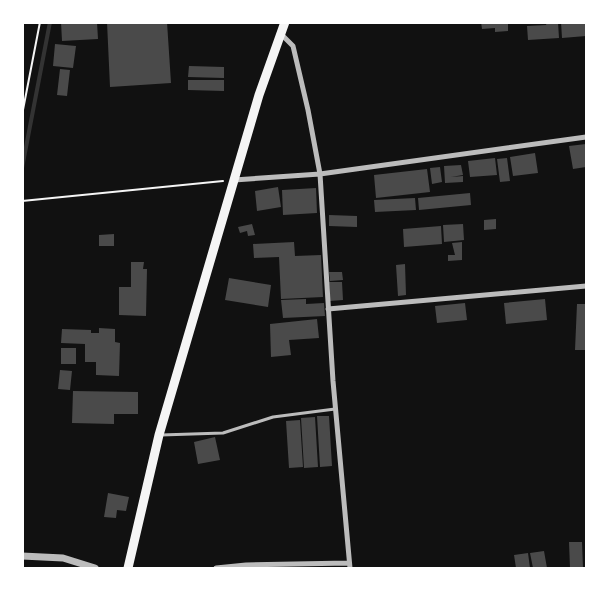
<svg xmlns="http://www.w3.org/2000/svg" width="609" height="591" font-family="Quicksand,sans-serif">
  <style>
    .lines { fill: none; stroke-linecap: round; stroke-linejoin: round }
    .stream { stroke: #333; stroke-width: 4 }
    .building { fill: #4a4a4a }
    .path { stroke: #f5f5f5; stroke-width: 2 }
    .service { stroke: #bcbcbc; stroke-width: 3 }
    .minor { stroke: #bcbcbc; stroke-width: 5 }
    .tertiary { stroke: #bcbcbc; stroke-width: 7 }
    .trunk { stroke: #f5f5f5; stroke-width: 9 }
  </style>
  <rect width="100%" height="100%" fill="#111"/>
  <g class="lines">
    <path class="stream" d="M22 168 50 22"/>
  </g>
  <path class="building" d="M61 22H97L98 39 62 41Z
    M107 22H167L171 83 110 87Z
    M481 22H508V31L495 32V28L482 29Z
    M547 22H558L559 38 528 40 527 26 546 25Z
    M561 22H586V36L562 38Z
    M55 44 76 46 73 68 53 66Z
    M189 66 224 67V78L188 77Z
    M60 69 70 70 67 96 57 95Z
    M188 80H224V91L188 90Z
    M586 144V167L573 169 569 146Z
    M535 153 538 173 513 176 510 157Z
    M495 158 497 175 470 177 468 161Z
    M507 158 510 181 500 182 497 159Z
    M461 165 463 175 451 177 463 176V182L445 183 444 166Z
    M440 167 442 182 432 184 430 168Z
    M427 169 430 192 376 198 374 175Z
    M278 187 281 207 257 211 255 191Z
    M316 188 317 213 283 215 282 190Z
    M470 193 471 205 419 210 418 198Z
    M415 198 416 210 375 212 374 200Z
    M329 215 357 216V227L329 226Z
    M496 219V229L484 230V220Z
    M252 224 255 235 248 236 247 231 240 233 238 227Z
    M463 224 464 240 444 242 443 225Z
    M441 226 442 244 404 247 403 229Z
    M114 234V246H99V235Z
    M294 242 295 256 321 255 323 297 281 299 279 257 254 258 253 244Z
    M462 242V260L448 261V255H455L452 243Z
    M131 262H144L143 269H147L146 316 119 315V287H131Z
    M405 264 406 295 398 296 396 265Z
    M329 272H342L343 280 330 281Z
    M229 278 271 285 268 307 225 300Z
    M329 282H342L343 300 330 301Z
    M306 299V304L324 303 325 316 283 318 281 300Z
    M545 299 547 320 506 324 504 303Z
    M465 303 467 320 437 323 435 306Z
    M577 304H586V350H575Z
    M317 319 319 338 289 340 291 355 271 357 270 324Z
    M99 328 115 329V342L120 343 119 376 96 375V362H85V344L61 343 62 329 91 330V333H99Z
    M61 348H76V364H61Z
    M60 370 72 371 70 390 58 389Z
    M73 391 138 392V414H114V424L72 423Z
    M317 416H329L332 466 320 467Z
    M315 417 318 467 304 468 301 418Z
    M300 420 303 467 289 468 286 421Z
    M215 437 220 460 198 464 194 442Z
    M108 493 129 497 126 511 117 510 116 518 104 517Z
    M569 542H582L583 568H570Z
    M544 551 547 568H533L530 553Z
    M528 553 530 568H516L514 555Z"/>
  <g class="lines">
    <path class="path" d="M22 115 40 22
      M22 201 223 181"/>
    <path class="service" d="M161 435 223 433 273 417 335 409"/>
    <path class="minor" d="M281 34 293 46 308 110 320 174 333 381 350 568
      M234 180 320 174 586 137
      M328 309 586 286
      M216 568 246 565 348 563"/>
    <path class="tertiary" d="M22 556 63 558 95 568"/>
    <path class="trunk" d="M128 568 159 435 259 95 285 22"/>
  </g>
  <rect width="609" height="591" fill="none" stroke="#ffffff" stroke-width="48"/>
</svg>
